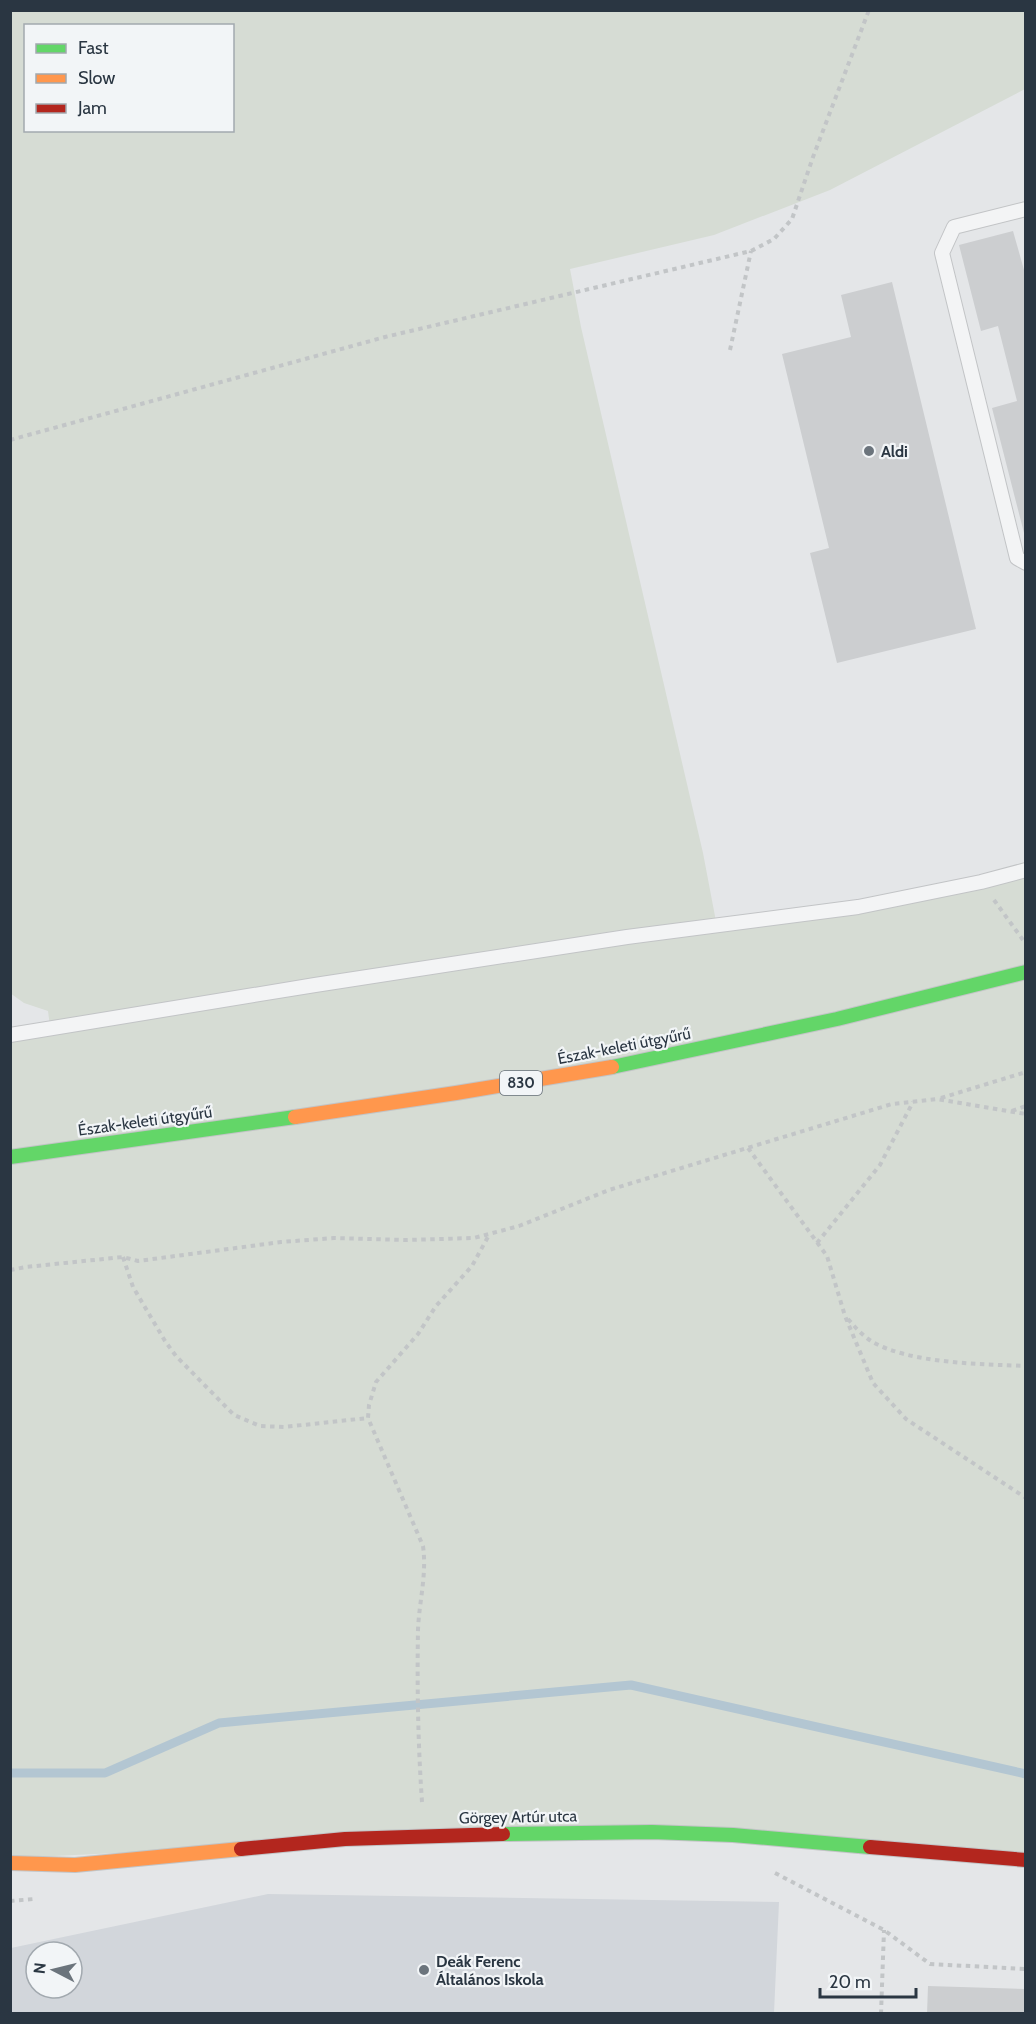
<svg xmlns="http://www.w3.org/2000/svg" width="1036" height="2024" font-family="Cabin,sans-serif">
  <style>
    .built { fill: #d2d6db; fill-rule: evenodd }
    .green { fill: #d6dcd4; fill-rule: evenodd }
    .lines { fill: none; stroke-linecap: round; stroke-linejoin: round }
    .stream { stroke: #b3c6d2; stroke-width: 9 }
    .building { fill: #ccced0 }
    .lane-casing { stroke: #c2c4c6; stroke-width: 16 }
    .fast-casing { stroke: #c2c4c6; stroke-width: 16 }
    .slow-casing { stroke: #c2c4c6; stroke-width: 16 }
    .jam-casing { stroke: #c2c4c6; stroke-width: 16 }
    .path { stroke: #c2c5c7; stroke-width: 4; stroke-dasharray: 4.5 4.5; stroke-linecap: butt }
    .lane { stroke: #f3f4f5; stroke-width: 14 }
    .fast { stroke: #63d668; stroke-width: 14 }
    .slow { stroke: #ff974d; stroke-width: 14 }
    .jam { stroke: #b3261e; stroke-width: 14 }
    .poi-dot { fill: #6b747c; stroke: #f2f5f7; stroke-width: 2 }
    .labels { text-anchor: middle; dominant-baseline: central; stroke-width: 4.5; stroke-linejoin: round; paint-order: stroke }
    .shield { fill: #f2f5f7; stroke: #666f78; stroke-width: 1.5 }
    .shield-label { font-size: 15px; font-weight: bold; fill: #2a3642 }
    .poi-label { font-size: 16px; font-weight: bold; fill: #2a3642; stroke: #f2f5f7; text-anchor: start }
    .street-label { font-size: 16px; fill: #2a3642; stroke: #f2f5f7 }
  </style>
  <rect width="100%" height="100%" fill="#e4e6e8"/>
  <path class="built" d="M268 1894 779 1902 774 2013H11V1948ZM36 1952H72V1988H36Z"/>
  <path class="green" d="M11 11H1025V89L830 190 714 235 570 269 581 327 703 853 718 932 876 910 1025 875V1855L665 1827 11 1858 10 1041 51 1034 48 1011 24 1003 10 993ZM26 26H232V130H26Z"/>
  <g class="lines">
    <path class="stream" d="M10 1773H105L219 1723 631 1685 1026 1774"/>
  </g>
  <path class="building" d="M1013 231 1026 277 1025 537 992 408 1017 401 998 326 981 331 959 245Z
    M892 282 976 629 837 663 810 553 829 548 782 354 851 337 841 295Z
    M928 1986 1026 1989V2014H927Z"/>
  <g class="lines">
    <defs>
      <path id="lane" d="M1026 209 954 227 942 253 1017 558 1026 563
        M10 1035 315 985 627 937 858 907 981 882 1026 870"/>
      <path id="fast" d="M612 1067 837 1019 1026 972
        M10 1157 295 1117
        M503 1834 652 1832 733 1835 870 1847"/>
      <path id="slow" d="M295 1117 456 1093 612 1067
        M10 1863 75 1865 241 1849"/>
      <path id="jam" d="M870 1847 1026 1860
        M241 1849 345 1839 503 1834"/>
    </defs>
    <use href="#lane" class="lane-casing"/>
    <use href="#fast" class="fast-casing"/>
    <use href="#slow" class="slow-casing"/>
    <use href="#jam" class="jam-casing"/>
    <path class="path" d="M730 350 751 251
      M10 440 385 337 751 251 774 239 792 219 813 157 869 10
      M994 900 1023 940
      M941 1098 1026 1072
      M1012 1111 1026 1106
      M748 1148 827 1256 845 1316 873 1383 906 1419 1026 1498
      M817 1243 880 1165 913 1102
      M123 1257 133 1287 165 1341 176 1356 234 1415 260 1426 284 1427 368 1418
      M10 1270 26 1267 123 1257 138 1261 281 1242 334 1238 406 1240 474 1238 519 1226 609 1190 892 1104 937 1099 1026 1114
      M848 1319C855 1327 862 1335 871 1341 910 1364 981 1364 1026 1366
      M422 1802C418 1744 417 1687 418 1630 419 1602 427 1575 423 1546L368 1418 369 1405 376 1382 418 1334 436 1306 472 1266 489 1235
      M775 1873 884 1930 930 1964 1026 1969
      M10 1901 34 1899
      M881 2014 884 1930"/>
    <use href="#lane" class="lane"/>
    <use href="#fast" class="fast"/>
    <use href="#slow" class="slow"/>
    <use href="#jam" class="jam"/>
  </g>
  <g class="poi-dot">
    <circle cx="869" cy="451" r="6"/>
    <circle cx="424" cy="1970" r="6"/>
  </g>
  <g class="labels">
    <rect class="shield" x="500" y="1071" width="42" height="24" rx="4.5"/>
    <g class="shield-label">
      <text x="521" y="1083">830</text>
    </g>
    <g class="poi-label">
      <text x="881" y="451">Aldi</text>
      <text x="436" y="1961">Deák Ferenc<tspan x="436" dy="18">Általános Iskola</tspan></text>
    </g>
    <g class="street-label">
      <text transform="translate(624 1046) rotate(-11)">Észak-keleti útgyűrű</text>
      <text transform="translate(145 1121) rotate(-8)">Észak-keleti útgyűrű</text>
      <text transform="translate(518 1817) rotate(-1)">Görgey Artúr utca</text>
    </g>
  </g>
  <rect width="1036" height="2024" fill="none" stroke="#2a3642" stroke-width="24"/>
  <rect x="24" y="24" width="210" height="108" fill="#f2f5f7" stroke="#a2a9af" stroke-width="1.5"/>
  <rect x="36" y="44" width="30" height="9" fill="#63d668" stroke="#a2a9af" stroke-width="1.5"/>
  <text x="78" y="54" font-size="18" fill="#2a3642">Fast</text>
  <rect x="36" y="74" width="30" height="9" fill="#ff974d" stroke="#a2a9af" stroke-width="1.5"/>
  <text x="78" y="84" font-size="18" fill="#2a3642">Slow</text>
  <rect x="36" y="104" width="30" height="9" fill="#b3261e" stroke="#a2a9af" stroke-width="1.5"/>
  <text x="78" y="114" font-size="18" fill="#2a3642">Jam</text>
  <g transform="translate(54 1970) rotate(277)"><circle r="28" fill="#f2f5f7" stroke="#a2a9af" stroke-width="1.5"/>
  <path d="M0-4.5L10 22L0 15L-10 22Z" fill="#6b747c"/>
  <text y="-9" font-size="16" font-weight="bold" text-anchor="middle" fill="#2a3642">N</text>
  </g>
  <path d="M820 1988v9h96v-9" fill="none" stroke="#2a3642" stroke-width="3"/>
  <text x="829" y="1988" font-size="18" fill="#2a3642" stroke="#f2f5f7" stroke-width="4.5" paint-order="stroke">20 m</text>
</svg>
